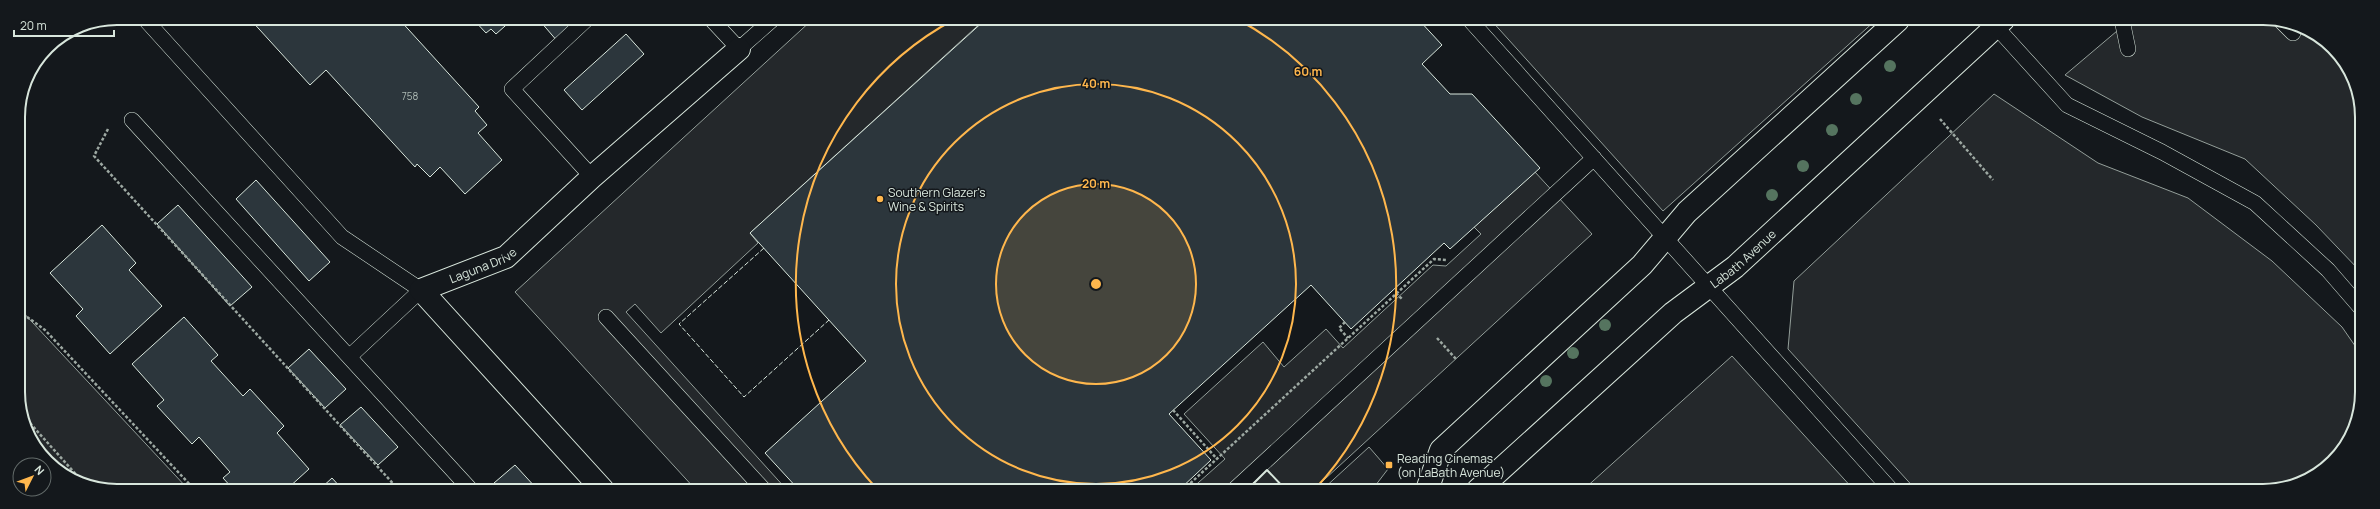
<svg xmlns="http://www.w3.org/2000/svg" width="2380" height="509" font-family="Manrope,sans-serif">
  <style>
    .green { fill: #202428; stroke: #939e99 }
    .parking { fill: #24282b; stroke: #939e99 }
    .building { fill: #2c363c; stroke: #d8e6dc }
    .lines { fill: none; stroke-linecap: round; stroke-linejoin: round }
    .lane-casing { stroke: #d8e6dc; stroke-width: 16 }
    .street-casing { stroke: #d8e6dc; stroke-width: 24 }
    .path { stroke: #9da8a2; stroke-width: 2.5; stroke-dasharray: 3 2; stroke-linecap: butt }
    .lane { stroke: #14181c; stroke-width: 15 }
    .street { stroke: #14181c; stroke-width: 22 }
    .fence { stroke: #d8e6dc; stroke-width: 1; stroke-dasharray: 5 2; stroke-linecap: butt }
    .wall { stroke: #d8e6dc; stroke-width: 2 }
    .tree { fill: #55745f }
    .ring { fill: none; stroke: #ffb74d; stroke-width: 2 }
    .poi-dot { fill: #ffb74d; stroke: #14181c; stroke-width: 1.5 }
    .labels { text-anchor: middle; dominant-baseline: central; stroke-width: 3; stroke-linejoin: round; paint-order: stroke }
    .number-label { font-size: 10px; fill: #adbab4 }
    .poi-label { font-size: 12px; fill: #d8e6dc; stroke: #14181c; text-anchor: start }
    .street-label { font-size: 12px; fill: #d8e6dc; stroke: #14181c }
    .rim { fill: none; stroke: #d8e6dc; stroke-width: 2 }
    .centre { fill: #ffb74d; stroke: #14181c; stroke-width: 2 }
    .ring-label { font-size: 12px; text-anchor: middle; font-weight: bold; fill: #ffb74d; stroke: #14181c; stroke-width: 3; stroke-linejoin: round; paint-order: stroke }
  </style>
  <rect width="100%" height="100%" fill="#14181c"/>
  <path class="green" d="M1369 447 1388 469 1372 490H1322Z"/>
  <path class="parking" d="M813 19H985L750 233 758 243 661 333 635 304 626 312 787 490H696L515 292Z
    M1490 19 1876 20 1663 211Z
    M2130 20H2282L2333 47 2360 97V271L2316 225 2245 159 2142 117 2065 75Z
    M1994 94 2098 163 2188 198 2272 261 2342 327 2360 353V411L2349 442 2328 467 2301 484 2269 491H1917L1788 349 1794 281Z
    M1535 172 1592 234 1313 490H1190L1225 459 1184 414 1263 342 1284 367 1326 329 1343 348 1433 265 1446 266 1481 234 1474 227Z
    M19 308 188 489H98L47 462 20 412Z
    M1732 356 1854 490H1583Z"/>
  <path class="building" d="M249 18H398L479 107 475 111 487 125 478 133 502 160 465 194 440 167 430 177 417 164 415 167 326 70 310 85Z
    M472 18H513V19L496 34 491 29 486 33Z
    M543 18H585L558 42 540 21Z
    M986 19H1418L1442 45 1422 64 1450 94H1472L1540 168 1450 249 1444 243 1351 329 1311 285 1169 414 1211 460 1179 490H799L765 453 866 361 750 233Z
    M626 34 644 54 582 110 564 90Z
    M256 180 330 262 309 281 236 199Z
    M178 205 252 287 230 306 157 224Z
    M102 225 136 263 129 270 162 306 110 354 76 316 83 309 50 273Z
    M184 317 218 355 211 361 243 396 250 389 284 426 277 433 309 469 287 489H233L223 478 230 472 199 437 192 444 157 406 164 400 132 364Z
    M309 349 346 389 325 408 288 368Z
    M361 407 398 447 378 465 340 425Z
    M515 465 537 489H500L494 483Z
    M332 478 342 489H320Z"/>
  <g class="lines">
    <defs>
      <path id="lane" d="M144 18 342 237 421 290 349 357
        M588 18 512 89 592 177
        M711 19 739 49 773 19
        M1469 19 1892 491
        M1990 20 2067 105 2162 152 2255 203 2328 270 2360 307
        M2122 20 2128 49
        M2280 20 2293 33
        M132 120 470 489
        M606 317 764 490
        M1234 490 1594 158"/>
      <g id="street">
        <path id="s1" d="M603 490 421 290 506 257 592 177 739 49"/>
        <path d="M1427 490 1441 450 1642 265 1687 212 1898 20"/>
        <path id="s2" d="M1478 490 1673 313 1735 267 2003 20"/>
      </g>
    </defs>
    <use href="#lane" class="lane-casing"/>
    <use href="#street" class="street-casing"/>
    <path class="path" d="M19 107 49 45
      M1940 119 1993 180
      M108 129 94 156 398 489
      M1396 293 1403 300
      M19 311 45 330 194 489
      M1345 322 1339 328 1348 338
      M1437 338 1456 359
      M1173 410 1217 459
      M20 412 81 480
      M1183 490 1434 259 1446 260"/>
    <use href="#lane" class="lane"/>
    <use href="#street" class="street"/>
    <path class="fence" d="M764 248 679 324 744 397 829 320"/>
    <path class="wall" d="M1247 490 1267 470 1286 490"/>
  </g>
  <g class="tree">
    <circle cx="1890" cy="66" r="6"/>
    <circle cx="1856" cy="99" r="6"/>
    <circle cx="1832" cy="130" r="6"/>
    <circle cx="1803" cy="166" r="6"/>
    <circle cx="1772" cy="195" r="6"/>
    <circle cx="1605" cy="325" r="6"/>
    <circle cx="1573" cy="353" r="6"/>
    <circle cx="1546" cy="381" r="6"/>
  </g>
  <circle cx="1096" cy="284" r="100" fill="#ffb74d" fill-opacity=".12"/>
  <g class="ring">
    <circle cx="1096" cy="284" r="100"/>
    <circle cx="1096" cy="284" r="200"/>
    <path d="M877 489A300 300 0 0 1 955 19M1237 19A300 300 0 0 1 1315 489"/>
  </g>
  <g class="poi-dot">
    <circle cx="880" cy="199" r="4"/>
    <rect x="1385" y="461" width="8" height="8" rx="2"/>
  </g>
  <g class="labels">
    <g class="number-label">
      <text x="410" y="96">758</text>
    </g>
    <g class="poi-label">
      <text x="888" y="192">Southern Glazer's<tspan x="888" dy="14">Wine &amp; Spirits</tspan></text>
      <text x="1397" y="458">Reading Cinemas<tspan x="1397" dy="14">(on LaBath Avenue)</tspan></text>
    </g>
    <g class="street-label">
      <text stroke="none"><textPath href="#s2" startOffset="352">Labath Avenue</textPath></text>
      <text stroke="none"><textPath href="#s1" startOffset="337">Laguna Drive</textPath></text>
    </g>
  </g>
  <path d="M0 0H2380V509H0ZM117 25H2263A92 92 0 0 1 2355 117V392A92 92 0 0 1 2263 484H117A92 92 0 0 1 25 392V117A92 92 0 0 1 117 25Z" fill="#14181c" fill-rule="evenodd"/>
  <path class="rim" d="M117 25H2263A92 92 0 0 1 2355 117V392A92 92 0 0 1 2263 484H117A92 92 0 0 1 25 392V117A92 92 0 0 1 117 25Z"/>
  <circle cx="1096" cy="284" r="6" class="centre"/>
  <g class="ring-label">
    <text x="1308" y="76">60 m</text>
    <text x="1096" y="88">40 m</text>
    <text x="1096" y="188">20 m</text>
  </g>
  <g transform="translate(32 477) rotate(48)"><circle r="19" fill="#14181c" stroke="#626a69"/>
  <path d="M0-3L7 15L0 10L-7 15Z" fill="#ffb74d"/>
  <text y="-6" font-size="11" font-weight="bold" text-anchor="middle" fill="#d8e6dc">N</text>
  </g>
  <path d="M14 30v6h100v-6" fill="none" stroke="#d8e6dc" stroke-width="2"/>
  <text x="20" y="30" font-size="12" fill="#d8e6dc" stroke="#14181c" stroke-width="3" paint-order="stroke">20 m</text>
</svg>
